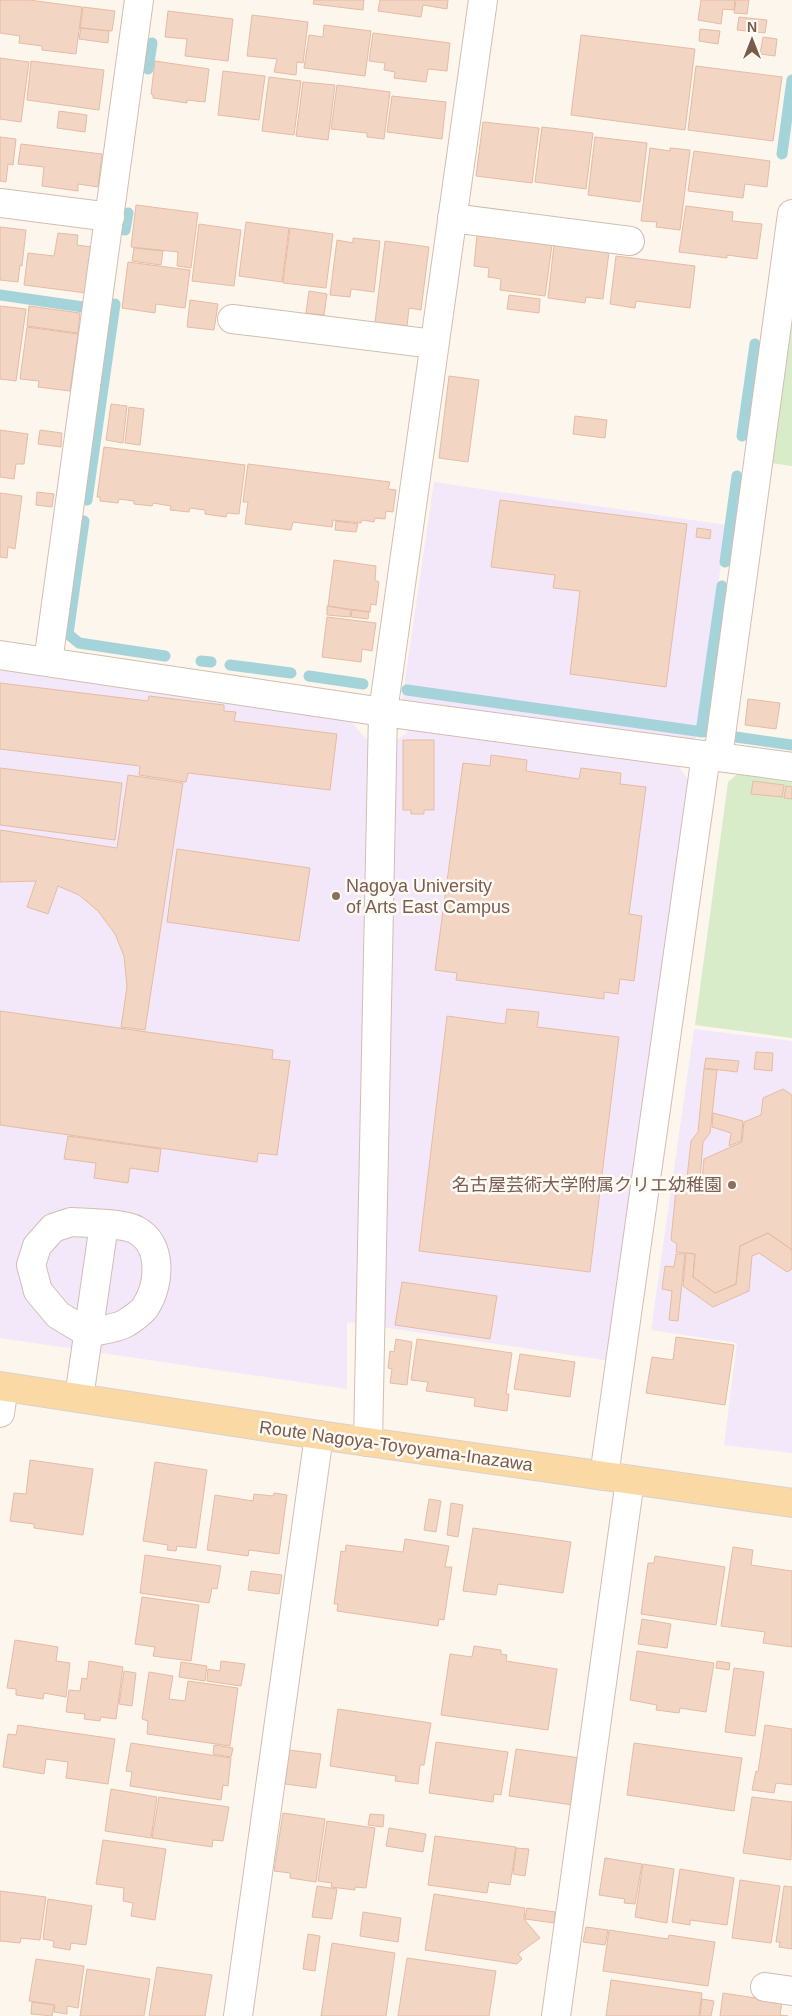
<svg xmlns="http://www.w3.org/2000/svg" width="792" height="2016" font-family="Arial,'Noto Sans JP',sans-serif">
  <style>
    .education { fill: #f3e8fa }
    .green { fill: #d8ecc9 }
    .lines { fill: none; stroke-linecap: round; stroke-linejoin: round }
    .stream { stroke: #a5d3da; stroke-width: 11 }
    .building { fill: #f3d5c3; stroke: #e6bba3 }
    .minor-casing { stroke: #d1beb0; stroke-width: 30 }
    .major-casing { stroke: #dad1cd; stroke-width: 30 }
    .minor { stroke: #fff; stroke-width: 28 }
    .major { stroke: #fbd9a5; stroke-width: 28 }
    .education-dot { fill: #8d6e63; stroke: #fffaf3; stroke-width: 2 }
    .labels { text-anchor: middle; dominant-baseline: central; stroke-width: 5; stroke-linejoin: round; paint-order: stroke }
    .education-label { font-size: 18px; fill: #785e54; stroke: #fffaf3; text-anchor: start }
    .street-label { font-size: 18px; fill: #7a5c4d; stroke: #fffaf3 }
  </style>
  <rect width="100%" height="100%" fill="#fdf6ec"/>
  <path class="education" d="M434 482 726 525 699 732 678 766 689 781 656 1011 611 1361 347 1322V1389L0 1338V669L349 719 367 740 396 741 416 725 402 700Z
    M694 1029 792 1041V1453L724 1445 737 1343 651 1330Z"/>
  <path class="green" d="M792 299V466L771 463Z
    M740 772 792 779V1038L695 1025 728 782Z"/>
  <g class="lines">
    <path class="stream" d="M148 69 152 43
      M782 154 792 80
      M125 230 128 213
      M0 295 83 307
      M742 436 755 344
      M87 500 115 304
      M84 521 68 634 79 643 165 656
      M725 562 737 476
      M201 661 211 662
      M230 665 291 673
      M309 676 363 684
      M407 690 703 732
      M701 732 722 586
      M736 737 792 745"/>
  </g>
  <path class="building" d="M0 0H29L82 7 76 54 42 50V46L19 43 20 36 0 33Z
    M314 0H364L363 10 313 4Z
    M380 0H448L447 9 423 5 421 17 378 11Z
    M701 0H735L734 10 723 9 721 24 698 20Z
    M736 0H749L747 14 734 13Z
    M83 7 115 11 112 31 80 28Z
    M168 11 233 19 228 61 185 56 187 39 165 37Z
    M252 15 308 22 303 63 297 62 296 75 274 72 277 59 247 56Z
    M739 17 767 20 765 33 737 30Z
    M324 25 371 31 365 76 304 68 309 35 323 37Z
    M81 28 109 31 108 43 79 39Z
    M700 29 720 31 718 44 699 41Z
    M373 33 450 43 447 71 428 69 426 82 394 78 395 72 384 70 385 63 369 61Z
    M581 35 695 49 685 130 571 115Z
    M763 37 777 39 775 56 760 54Z
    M0 58 29 62 21 122 0 119Z
    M31 61 104 70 99 110 27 100Z
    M155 61 209 69 205 102 187 100V103L153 98V95L151 94Z
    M696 66 782 77 773 141 688 130Z
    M223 71 265 76 259 120 218 115Z
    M269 77 301 81 294 135 262 131Z
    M303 82 335 85 328 140 296 136Z
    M337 85 390 92 384 139 367 137V133L331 129Z
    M392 96 446 102 442 139 387 132Z
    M59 111 87 115 85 132 57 128Z
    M483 122 539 128 532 183 476 176Z
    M542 127 593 133 586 189 535 182Z
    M0 137 16 139 13 165 8 164 6 182 0 181Z
    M595 137 647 143 640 202 588 195Z
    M21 144 102 154 98 187 78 184V191L42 186 44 167 18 164Z
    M650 148 670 151V148L690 150 680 230 656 227 657 222 641 221Z
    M694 151 770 161 767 187 745 184 743 198 688 191Z
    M136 205 198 213 191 268 177 266 178 252 131 247Z
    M686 206 733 212 732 221 762 224 757 259 727 255V258L679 252Z
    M246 222 289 228 282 282 239 276Z
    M199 224 241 230 234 286 192 281Z
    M0 227 26 230 22 266 20 265 18 282 0 280Z
    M290 228 333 234 326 288 283 283Z
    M58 233 78 235 77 245 92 247 86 293 24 285 28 253 54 256Z
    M477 235 552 245 545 296 500 290 501 279 488 277 489 268 474 266Z
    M353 238 380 241 374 292 351 289 350 297 330 295 337 240 353 243Z
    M385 241 429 247 421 310 409 308 407 326 375 322Z
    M554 245 609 252 603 299 586 297 585 303 548 298Z
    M134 248 163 251 161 265 132 261Z
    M616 256 695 266 690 308 636 301 635 308 610 304Z
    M128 262 190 270 185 308 156 304 155 313 122 308Z
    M309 291 327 294 324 315 306 313Z
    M509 295 540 299 539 313 507 309Z
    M190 300 218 304 214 330 187 327Z
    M0 306 26 309 16 381 0 379Z
    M29 306 80 313 78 333 27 326Z
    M27 327 78 334 70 391 38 387 39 381 20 379Z
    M449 376 479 380 468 462 439 458Z
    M111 404 127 406 123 443 106 440Z
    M129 407 144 409 140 445 125 443Z
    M575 416 607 420 605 438 573 434Z
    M0 430 28 434 24 464H16L14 479 0 477Z
    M40 430 62 433 61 447 38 444Z
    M104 447 245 465 239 514 227 513 226 517 205 514V510L190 508 189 512 170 510 171 506 153 503 152 506 134 504V501L119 499 118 503 100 501V497H97Z
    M248 464 390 482 388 489 396 490 393 512 386 511 385 519 375 518 374 522 362 520 361 523 333 520 332 527 293 522 291 530 245 524 248 502H243Z
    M37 492 54 494 52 507 36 505Z
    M0 493 22 496 15 549 8 547 7 558 0 557Z
    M500 500 687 524 666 687 570 674 580 591 553 588 555 575 491 567Z
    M336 521 358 524 356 532 335 530Z
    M697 528 711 530 710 539 696 537Z
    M334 560 376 566 375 580 379 582 376 605 371 604 370 612 328 606Z
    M327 606 351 610 350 617 327 615Z
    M352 610 369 612 368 619 351 617Z
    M327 617 376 623 372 651 362 649 361 662 322 657Z
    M0 683 148 701 149 696 224 705V711L236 712 234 721 337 734 330 790 188 773 186 782 139 775 140 766 0 749Z
    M748 699 780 703 776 729 745 725Z
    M403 740H434V810H424V814H411V810H403Z
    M491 755 527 760 526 771 579 779 581 768 621 773 620 784 646 787 629 914 642 916 634 981 620 979 618 994 604 992V999L456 980 457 973 435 970 463 763 490 766Z
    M0 768 122 783 115 840 0 825Z
    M128 775 183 783 145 1030 121 1027 127 987 124 956 115 934 98 911 79 895 58 886 48 914 27 907 36 881 0 882V830L117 848Z
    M753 781 784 785 782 797 751 794Z
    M786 786 792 787V799L784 798Z
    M177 849 310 868 299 941 167 922Z
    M507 1009 539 1012 537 1027 619 1037 590 1272 419 1251 447 1016 505 1024Z
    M0 1011 273 1050 272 1059 290 1061 277 1155 258 1153 257 1162 0 1125Z
    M756 1052 773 1053 772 1071 754 1069Z
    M706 1058 739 1061 737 1072 704 1068Z
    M704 1069 717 1070 710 1133 703 1142 700 1179 687 1178 691 1141 698 1132Z
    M783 1089 792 1095V1250L768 1233 740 1246 736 1284 715 1293 693 1277 695 1254 676 1252 677 1244 671 1240 676 1189 688 1179 702 1181 704 1159 742 1142 744 1122 761 1115 763 1098Z
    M713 1113 743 1121 741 1141 729 1146 731 1133 712 1127Z
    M68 1136 161 1149 158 1172 130 1168 128 1183 94 1178 96 1163 64 1159Z
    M768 1233 792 1250V1269L787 1272 759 1253 752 1256 749 1291 713 1307 683 1286 686 1253 695 1254 693 1277 715 1293 736 1284 740 1246Z
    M676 1254H685L678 1321 669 1320 672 1291 662 1289 665 1266 674 1267Z
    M402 1282 497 1296 490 1339 395 1325Z
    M676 1337 734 1345 725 1405 646 1393 652 1357 673 1360Z
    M396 1339 412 1342 407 1385 390 1383 392 1369 388 1368 390 1351 394 1352Z
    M417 1339 512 1353 506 1394H509L507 1411 474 1406 475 1398 426 1391 428 1382 411 1380Z
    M520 1354 575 1362 570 1397 514 1389Z
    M30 1460 93 1469 83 1535 34 1528V1524L10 1521 14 1493 26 1494Z
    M155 1462 207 1470 196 1548 177 1546 176 1551 167 1550 168 1545 143 1541Z
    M274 1493 287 1495 279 1554 249 1550 248 1556 207 1550 215 1495 253 1501 254 1494 273 1496Z
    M429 1499 441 1501 436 1532 424 1530Z
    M451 1503 463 1505 458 1537 447 1535Z
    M473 1528 571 1542 563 1593 498 1584 496 1595 463 1591Z
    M405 1539 449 1546 445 1567H452L444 1620 439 1619 438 1626 337 1611 338 1604H334L341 1551 345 1552 346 1545 403 1552Z
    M733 1547 753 1550 751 1565 792 1571V1647L763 1643 765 1632 721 1626Z
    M145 1555 221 1566 217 1589 212 1588 209 1603 140 1593Z
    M655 1556 725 1567 716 1625 641 1614 648 1563H654Z
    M251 1571 282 1575 279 1594 248 1590Z
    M142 1597 199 1605 191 1661 153 1656 155 1647 135 1644Z
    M642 1619 671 1624 667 1648 638 1644Z
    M15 1640 58 1647 56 1661 70 1663 66 1697 44 1693 43 1699 16 1695V1689L7 1688Z
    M474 1646 501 1650V1654L507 1655 506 1661 557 1669 548 1730 441 1715 450 1654 472 1657Z
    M637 1651 714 1663 706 1712 680 1708 679 1713 656 1710 657 1705 630 1700Z
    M89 1661 123 1667 116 1719 101 1717 100 1721 84 1719 85 1714 66 1712 69 1690 80 1691 82 1678 87 1679Z
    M221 1661 245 1664 241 1686 207 1681 208 1669 220 1671Z
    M717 1661 730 1663 729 1670 716 1668Z
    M181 1662 207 1666 205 1681 179 1677Z
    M734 1668 764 1672 755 1736 725 1732Z
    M124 1671 136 1673 132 1706 119 1704Z
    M149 1672 173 1676 169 1699 185 1701 188 1681 238 1688 230 1746 147 1734 148 1721 142 1719Z
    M338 1709 431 1723 424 1765H420L418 1784 395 1781 396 1776 330 1766Z
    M18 1725 115 1739 108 1784 66 1778 68 1762 46 1759 44 1774 3 1767 8 1734 16 1735Z
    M765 1725 792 1729V1785L776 1783 774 1793 752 1790 756 1771 758 1772Z
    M436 1742 508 1752 501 1795 494 1794 493 1802 429 1793Z
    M131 1743 231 1758 228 1786 223 1785 221 1800 130 1786 132 1772 126 1771Z
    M634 1743 742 1758 734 1811 627 1795Z
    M214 1745 233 1748 231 1757 213 1754Z
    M516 1749 580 1758 573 1805 509 1796Z
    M289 1750 321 1754 316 1788 285 1784Z
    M111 1789 157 1797 151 1838 105 1831Z
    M159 1797 229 1807 223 1841 213 1840 212 1847 152 1838Z
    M752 1797 792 1802 791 1860 743 1853Z
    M283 1813 325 1819 316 1882 290 1878V1873L274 1871Z
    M370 1814 384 1815 383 1827 368 1825Z
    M327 1821 375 1828 366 1888 355 1887V1890L331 1887 332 1883 318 1881Z
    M389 1828 426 1834 423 1852 386 1846Z
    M435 1836 516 1847 510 1885 489 1882 487 1893 428 1885Z
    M103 1840 166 1849 155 1920 131 1916 133 1903 123 1901 124 1888 96 1884Z
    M516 1848 529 1849 525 1876 513 1874Z
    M605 1858 642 1864 635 1904 624 1903 625 1899 599 1895Z
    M643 1864 674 1869 667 1923 635 1917Z
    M680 1869 734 1878 727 1925 690 1920V1925L672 1922Z
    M740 1880 780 1886 771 1943 732 1938Z
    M317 1886 337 1889 332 1919 312 1917Z
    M784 1886 792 1887V1949L779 1947 780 1942H776Z
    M0 1891 46 1897 40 1940 21 1938 20 1943 0 1941Z
    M434 1894 525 1908 524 1919 540 1938 518 1954 522 1959 517 1964 425 1950Z
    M48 1899 92 1906 86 1945 71 1943 70 1950 53 1947 54 1941 43 1939Z
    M527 1908 555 1912 554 1923 525 1919Z
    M363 1912 401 1918 398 1942 360 1936Z
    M586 1927 608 1930 605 1945 583 1942Z
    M609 1930 668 1939 669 1935 715 1942 708 1986 603 1971Z
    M308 1934 320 1936 315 1971 303 1969Z
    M332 1943 395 1953 386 2016H321Z
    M407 1958 496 1971 489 2016H398Z
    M36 1959 84 1966 78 2008 67 2006V2014L54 2012 55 2005 29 2001Z
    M157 1967 212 1975 205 2016H149Z
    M87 1969 150 1979 144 2016H80Z
    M611 1980 702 1993 699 2016H606Z
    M723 1993 782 2002 780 2015 788 2016H720Z
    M702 1999 714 2001 711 2016H700Z
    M32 2002 54 2005 52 2016 31 2014Z"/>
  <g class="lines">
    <defs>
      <path id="minor" d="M0 203 110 217
        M452 218 630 241
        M232 319 434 344
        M0 655 383 712 792 767
        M48 662 139 0
        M718 757 792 214
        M71 1222C85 1223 124 1223 136 1230 163 1244 160 1284 146 1306 143 1312 132 1319 126 1323 116 1329 100 1330 88 1333L58 1315 38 1291 31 1265 37 1246 53 1228Z
        M79 1398 104 1224
        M0 1413 4 1387
        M368 1442 383 712 483 0
        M604 1476 706 755
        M765 1987 792 1991
        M238 2016 319 1435
        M556 2016 630 1480"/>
      <path id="major" d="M0 1386 319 1435 792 1503"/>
    </defs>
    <use href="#minor" class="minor-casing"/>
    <use href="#major" class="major-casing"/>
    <use href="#minor" class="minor"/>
    <use href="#major" class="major"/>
  </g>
  <g class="education-dot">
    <circle cx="336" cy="896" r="5"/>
    <circle cx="732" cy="1185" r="5"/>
  </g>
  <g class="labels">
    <g class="education-label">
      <text x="346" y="886">Nagoya University<tspan x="346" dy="21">of Arts East Campus</tspan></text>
      <text x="722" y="1185" text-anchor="end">名古屋芸術大学附属クリエ幼稚園</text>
    </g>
    <g class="street-label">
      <text transform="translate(396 1446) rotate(8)">Route Nagoya-Toyoyama-Inazawa</text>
    </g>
  </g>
  <g transform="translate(752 40)" stroke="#fffaf3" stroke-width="4" paint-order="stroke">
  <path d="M0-4L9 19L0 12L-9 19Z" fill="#7a5c4d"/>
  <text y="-8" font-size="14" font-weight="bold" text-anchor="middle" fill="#7a5c4d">N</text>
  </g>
</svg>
